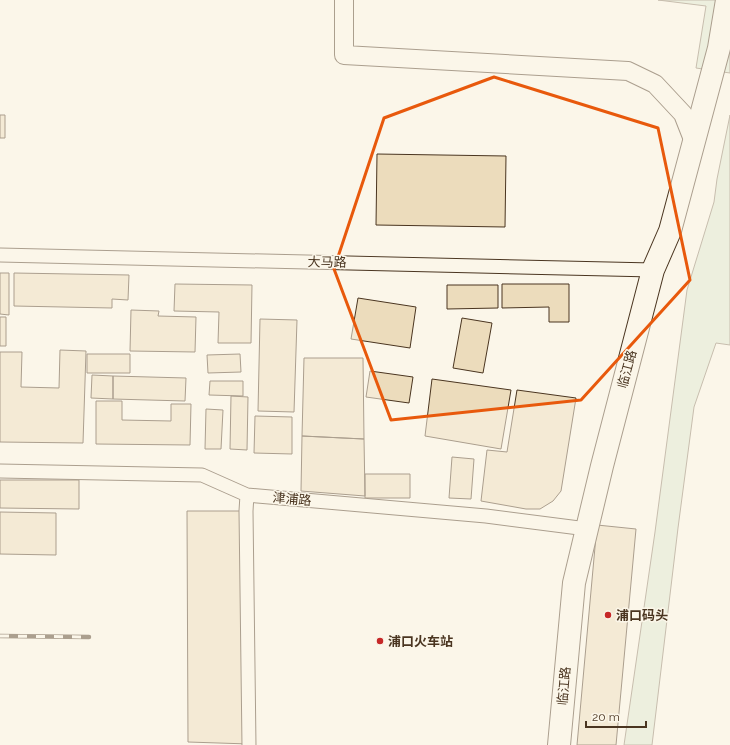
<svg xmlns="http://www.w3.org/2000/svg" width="730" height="745" font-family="Raleway,'Noto Sans SC',sans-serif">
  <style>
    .green { fill: #dce7d0; stroke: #887966 }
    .building { fill: #ecdcbc; stroke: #4a3520 }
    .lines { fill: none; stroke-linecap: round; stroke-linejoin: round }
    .pedestrian-casing { stroke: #4a3520; stroke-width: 15 }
    .minor-casing { stroke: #4a3520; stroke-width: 20 }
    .tertiary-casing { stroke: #4a3520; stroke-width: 24 }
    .pedestrian { stroke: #fbf6e9; stroke-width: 13 }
    .minor { stroke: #fbf6e9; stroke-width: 18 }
    .tertiary { stroke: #fbf6e9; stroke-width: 22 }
    .rail-casing { stroke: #4a3520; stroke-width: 4.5 }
    .rail { stroke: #fbf6e9; stroke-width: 3; stroke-dasharray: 9; stroke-linecap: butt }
    .marked { fill: none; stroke: #e8590c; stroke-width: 3; stroke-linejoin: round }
    .poi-dot { fill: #c62828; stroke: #fbf6e9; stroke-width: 1.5 }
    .labels { text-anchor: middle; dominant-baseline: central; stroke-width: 3; stroke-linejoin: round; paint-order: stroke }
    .street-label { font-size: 13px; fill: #4a3520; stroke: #fbf6e9 }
    .poi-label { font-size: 13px; font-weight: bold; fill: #4a3520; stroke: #fbf6e9; text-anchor: start }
  </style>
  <rect width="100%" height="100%" fill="#fbf6e9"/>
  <path class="green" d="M658 0H730V73L696 68 706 6Z
    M730 115V345L716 343 694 407 678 528 652 745H624L655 532 687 290 714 202 717 179Z"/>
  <path class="building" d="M0 115H5V138H0Z
    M377 154 506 156 505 227 376 225Z
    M0 273H9V315L0 314Z
    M14 273 129 275 128 300 112 299V308L14 306Z
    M175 284 252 285 251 343H218L219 312 174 311Z
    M502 284H569V322H549V307L502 308Z
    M447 285H498V308L447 309Z
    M358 298 416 307 410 348 351 339Z
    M131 310 159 311 158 316 196 317 195 352 130 351Z
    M0 317H6V346H0Z
    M462 318 492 323 483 373 453 368Z
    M260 319 297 320 294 412 258 411Z
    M60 350 86 351 83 443 0 442V352H22L21 387 59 388Z
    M87 354H130V373H87Z
    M240 354 241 372 208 373 207 355Z
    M304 358H363L364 439 302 436Z
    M370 371 413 377 409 403 366 397Z
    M92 375 113 376V399L91 398Z
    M113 376 186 378 185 401 113 399Z
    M432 379 511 390 501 449 425 436Z
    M210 381H243V396L209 395Z
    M517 390 576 398 561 491 553 501 540 509H526L481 501 487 450 507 452Z
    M231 396 248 397 247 450 230 449Z
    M96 401H122V420L171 421V404H191L190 445 96 444Z
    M206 409 223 410 221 449H205Z
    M255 416 292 417V454L254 453Z
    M302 436 364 439 365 496 301 491Z
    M452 457 474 459 471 499 449 498Z
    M365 474H410V498H365Z
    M0 480H79V509L0 508Z
    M187 511H246L249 744 188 742Z
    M0 512 56 513V555L0 554Z
    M597 525 636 529 616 745H577Z"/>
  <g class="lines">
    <defs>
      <path id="pedestrian" d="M0 255 653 270
        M0 471 202 475 247 495 486 516 587 529
        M247 495 246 511 249 745"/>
      <path id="minor" d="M344 0V55L628 71 655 84 683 114 694 142"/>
      <path id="tertiary" d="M559 745 574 583 602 466 653 270 670 231 719 48 727 0"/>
    </defs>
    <use href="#pedestrian" class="pedestrian-casing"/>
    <use href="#minor" class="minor-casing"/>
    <use href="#tertiary" class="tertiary-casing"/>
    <use href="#pedestrian" class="pedestrian"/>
    <use href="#minor" class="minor"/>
    <use href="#tertiary" class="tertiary"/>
    <defs>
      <path id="rail" d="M0 636 89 637"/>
    </defs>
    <use href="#rail" class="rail-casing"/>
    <use href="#rail" class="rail"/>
  </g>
  <path d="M0 0H730V745H0ZM494 77 658 128 690 280 581 400 391 420 334 269 384 118Z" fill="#fbf6e9" fill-opacity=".55" fill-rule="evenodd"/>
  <path class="marked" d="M494 77 658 128 690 280 581 400 391 420 334 269 384 118Z"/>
  <g class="poi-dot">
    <circle cx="608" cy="615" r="4"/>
    <circle cx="380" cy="641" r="4"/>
  </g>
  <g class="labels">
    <g class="street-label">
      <text transform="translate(327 262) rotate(1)">大马路</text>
      <text transform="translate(627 369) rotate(-75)">临江路</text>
      <text transform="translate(292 499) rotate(5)">津浦路</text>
      <text transform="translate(564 686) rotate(-85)">临江路</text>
    </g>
    <g class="poi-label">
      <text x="616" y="615">浦口码头</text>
      <text x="388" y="641">浦口火车站</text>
    </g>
  </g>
  <path d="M586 721v6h60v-6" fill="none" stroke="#4a3520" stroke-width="2"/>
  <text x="592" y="721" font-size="12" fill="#4a3520" stroke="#fbf6e9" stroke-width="3" paint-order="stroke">20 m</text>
</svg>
